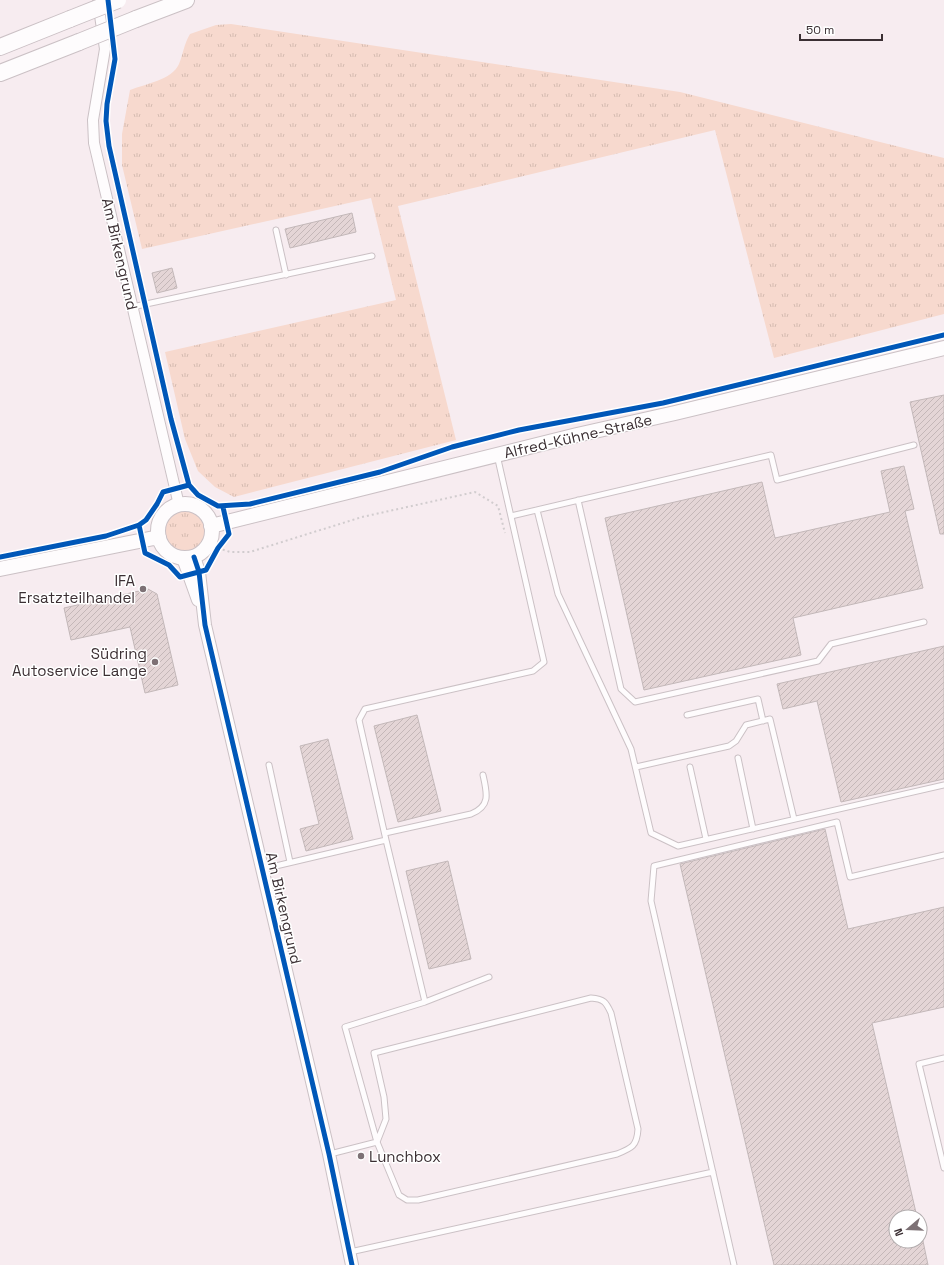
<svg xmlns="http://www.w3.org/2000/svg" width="944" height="1265" font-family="'Space Grotesk',sans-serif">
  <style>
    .grass { fill: url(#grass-tufts) }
    .building { fill: url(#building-hatch); stroke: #c3b8b9 }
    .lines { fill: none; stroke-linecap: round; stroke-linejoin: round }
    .service-casing { stroke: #cbc1c5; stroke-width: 7 }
    .minor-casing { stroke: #cbc1c5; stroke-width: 12 }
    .tertiary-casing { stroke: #cbc1c5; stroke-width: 14 }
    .secondary-casing { stroke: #cbc1c5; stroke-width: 16 }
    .trunk-casing { stroke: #cbc1c5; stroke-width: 18 }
    .path { stroke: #d1ccce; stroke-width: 2; stroke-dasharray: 2 3; stroke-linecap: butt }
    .service { stroke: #fefcfd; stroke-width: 5 }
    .minor { stroke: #fefcfd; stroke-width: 10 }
    .tertiary { stroke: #fefcfd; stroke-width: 12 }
    .secondary { stroke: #fefcfd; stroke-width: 14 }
    .trunk { stroke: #fefcfd; stroke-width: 16 }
    .trunk-bridge-casing { stroke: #cbc1c5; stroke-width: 18; stroke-linecap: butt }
    .trunk-bridge { stroke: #fefcfd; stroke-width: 16 }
    .cycleway-casing { stroke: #fff; stroke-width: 8 }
    .cycleway { stroke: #0057b8; stroke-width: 5 }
    .poi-dot { fill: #7d7175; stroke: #fff; stroke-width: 1.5 }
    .labels { text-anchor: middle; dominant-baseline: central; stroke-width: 3; stroke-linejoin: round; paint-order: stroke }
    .street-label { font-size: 15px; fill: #3b2f33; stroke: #fff }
    .poi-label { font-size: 15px; fill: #3b2f33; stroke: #fff; text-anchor: end }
  </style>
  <defs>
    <pattern id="grass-tufts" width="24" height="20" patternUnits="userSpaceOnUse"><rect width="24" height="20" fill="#f7d9ce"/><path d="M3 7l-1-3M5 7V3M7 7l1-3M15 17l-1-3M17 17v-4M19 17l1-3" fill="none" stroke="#d5bbb1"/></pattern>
    <pattern id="building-hatch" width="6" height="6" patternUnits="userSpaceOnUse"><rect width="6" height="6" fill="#e4d5d6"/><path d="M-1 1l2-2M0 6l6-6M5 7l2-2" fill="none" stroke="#c4b7b8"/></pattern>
  </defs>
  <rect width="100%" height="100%" fill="#f7ecf0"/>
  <path class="grass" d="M231 24 680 92 944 158V314L774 358 715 130 398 206 456 440 234 497 215 487 198 471 185 439 165 352 396 300 371 198 142 249 122 165V134L130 90C145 84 172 80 179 64 183 54 184 44 190 34L216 25Z
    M163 531a21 21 0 1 1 42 0a21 21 0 1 1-42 0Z"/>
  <path class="building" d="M352 213 356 232 290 248 285 229Z
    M172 268 177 288 157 293 152 273Z
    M944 395V534H940L910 402Z
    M904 466 914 509 905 511 923 588 793 618 801 655 644 690 605 518 762 482 775 538 890 512 881 471Z
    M148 589 157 594 178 685 145 693 130 627 71 640 64 608Z
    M944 646V779L841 802 817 701 783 709 777 684Z
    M417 715 441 811 398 822 374 726Z
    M328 739 353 839 306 851 300 829 319 824 300 746Z
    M825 829 848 929 944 907V1007L872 1023 917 1217H896V1241H923L928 1265H774L680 864Z
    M448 861 471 959 429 969 406 871Z"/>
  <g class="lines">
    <defs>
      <path id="service" d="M276 230 286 275
        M132 307 372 256
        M578 500 621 689 635 702 818 661 831 644 924 622
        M537 510 558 594 631 749 651 833 678 846 944 785
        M511 516 771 455 777 480 914 445
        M687 715 758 699 763 721
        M738 758 753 829
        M269 765 290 862
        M636 767 729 746 736 741 746 725 770 719 794 819
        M690 767 706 839
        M385 833 471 814C491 806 487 793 483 775
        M386 840 425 1002
        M263 869 386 840 359 720 365 709 533 671 544 662 497 455
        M591 998C604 999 606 1002 611 1013L638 1129C637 1146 632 1148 617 1154L418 1200H407L399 1195 377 1142 386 1119 384 1097 374 1053Z
        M944 1058 919 1064 944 1168
        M330 1154 377 1142 345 1027 425 1002 489 977
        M350 1252 713 1172
        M734 1265 651 901 654 866 837 822 850 877 944 855"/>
      <path id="minor" d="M98 2 105 49 93 120 94 143 179 505"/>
      <path id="tertiary" d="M194 557 199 572 205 625 329 1154 352 1265
        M183 558 198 600"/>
      <path id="secondary" d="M158 531a27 27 0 1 1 54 0a27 27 0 1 1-54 0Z
        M211 526 577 435 675 413 944 348
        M0 569 159 537"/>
      <path id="trunk" d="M136 19 186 0
        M0 47 70 19
        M0 73 79 42"/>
    </defs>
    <use href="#service" class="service-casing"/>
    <use href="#minor" class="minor-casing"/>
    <use href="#tertiary" class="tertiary-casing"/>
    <use href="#secondary" class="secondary-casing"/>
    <use href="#trunk" class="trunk-casing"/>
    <path class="path" d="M218 548 230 552H250L362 517 475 492 498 506 505 533"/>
    <use href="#service" class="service"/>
    <use href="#minor" class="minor"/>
    <use href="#tertiary" class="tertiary"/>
    <use href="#secondary" class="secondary"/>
    <use href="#trunk" class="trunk"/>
    <defs>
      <path id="trunk-bridge" d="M70 19 118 0
        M79 42 136 19"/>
    </defs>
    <use href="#trunk-bridge" class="trunk-bridge-casing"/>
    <use href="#trunk-bridge" class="trunk-bridge"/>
    <defs>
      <path id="cycleway" d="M108 0 115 59 107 104 106 121 109 146 171 419 189 485 198 495 218 506 250 504 380 472 452 447 519 430 663 403 944 335
        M139 525 145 553 169 565 180 577 206 570 218 548 229 534 223 507
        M0 557 106 536 139 525 146 520 157 504 163 492 189 485
        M194 557 199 572 205 625 329 1154 352 1265"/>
    </defs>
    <use href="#cycleway" class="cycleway-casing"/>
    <use href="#cycleway" class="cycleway"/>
  </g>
  <g class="poi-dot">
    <circle cx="143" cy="589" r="4"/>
    <circle cx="155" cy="662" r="4"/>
    <circle cx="361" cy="1156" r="4"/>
  </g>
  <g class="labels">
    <g class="street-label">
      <text transform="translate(120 254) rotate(77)">Am Birkengrund</text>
      <text transform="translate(578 436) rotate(-13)">Alfred-Kühne-Straße</text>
      <text transform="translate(284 908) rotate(77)">Am Birkengrund</text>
    </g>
    <g class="poi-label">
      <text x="135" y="580">IFA<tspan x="135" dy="17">Ersatzteilhandel</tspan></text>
      <text x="147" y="653">Südring<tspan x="147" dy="17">Autoservice Lange</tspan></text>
      <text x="369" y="1156" text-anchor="start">Lunchbox</text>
    </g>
  </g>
  <g transform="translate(908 1229) rotate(251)"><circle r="19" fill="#ffffff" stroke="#b1acad"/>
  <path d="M0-3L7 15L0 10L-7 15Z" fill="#7d7175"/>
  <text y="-6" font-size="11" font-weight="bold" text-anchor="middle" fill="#3b2f33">N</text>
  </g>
  <path d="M800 34v6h82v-6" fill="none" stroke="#3b2f33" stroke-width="2"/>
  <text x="806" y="34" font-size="12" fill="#3b2f33" stroke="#ffffff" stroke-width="3" paint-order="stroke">50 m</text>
</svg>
